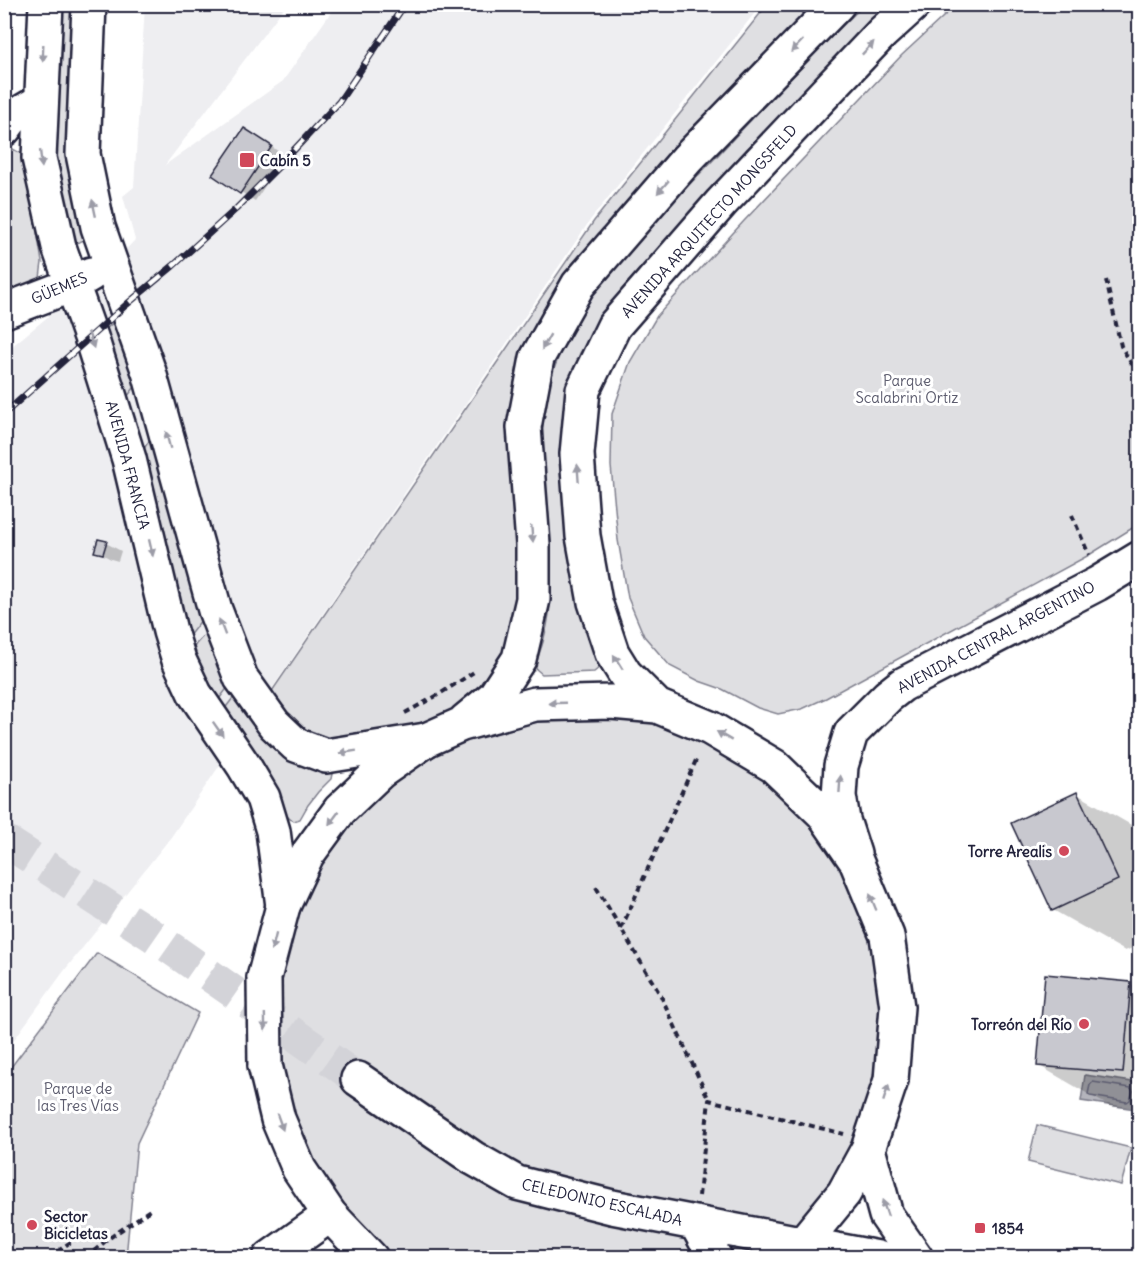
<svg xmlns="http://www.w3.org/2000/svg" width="1144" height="1262" font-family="Delius,sans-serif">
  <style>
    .built { fill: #eeeef1 }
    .green { fill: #dfdfe2; stroke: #80808e; stroke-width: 1.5 }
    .water { fill: #b4b4bc; stroke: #7a7a88; stroke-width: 1.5 }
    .shadow { fill: #0003 }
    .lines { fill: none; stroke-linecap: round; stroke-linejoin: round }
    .shore { stroke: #5c5c6f; stroke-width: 1.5 }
    .building { fill: #c8c8cf; stroke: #22223b; stroke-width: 1.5 }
    .major-tunnel { stroke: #d3d3d8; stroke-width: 33; stroke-dasharray: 33 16; stroke-linecap: butt }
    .minor-casing { stroke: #22223b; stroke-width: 38 }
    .major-casing { stroke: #22223b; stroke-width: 38 }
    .path { stroke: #22223b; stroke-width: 4; stroke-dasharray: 6 4.5; stroke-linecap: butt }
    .minor { stroke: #fff; stroke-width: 33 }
    .major { stroke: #fff; stroke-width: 33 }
    .rail-casing { stroke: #22223b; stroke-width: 7 }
    .rail { stroke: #fff; stroke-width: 4.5; stroke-dasharray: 14; stroke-linecap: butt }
    .major-bridge-casing { stroke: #22223b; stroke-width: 38; stroke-linecap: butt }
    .major-bridge { stroke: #fff; stroke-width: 33 }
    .oneway { fill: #9c9ca7 }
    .poi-dot { fill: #d1495b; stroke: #fff; stroke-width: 2 }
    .labels { text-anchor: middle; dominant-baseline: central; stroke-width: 6; stroke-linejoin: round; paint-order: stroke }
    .poi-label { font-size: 15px; font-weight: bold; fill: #22223b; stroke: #fff; text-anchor: start }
    .street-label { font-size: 15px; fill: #22223b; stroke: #fff }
    .park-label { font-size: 15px; fill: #5b5b6d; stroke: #fff }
  </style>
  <rect width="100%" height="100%" fill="#fff"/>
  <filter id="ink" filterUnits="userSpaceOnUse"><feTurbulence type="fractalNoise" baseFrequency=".0167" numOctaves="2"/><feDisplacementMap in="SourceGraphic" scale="12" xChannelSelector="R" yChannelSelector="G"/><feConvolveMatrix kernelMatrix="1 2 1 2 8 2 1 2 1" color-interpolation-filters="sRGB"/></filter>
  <g filter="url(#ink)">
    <path class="built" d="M145 5H286L165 165 283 81 336 5H761L591 219 171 837 64 971 5 1052V352L112 264 135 240 123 196 134 187Z"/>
    <path class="green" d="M64 5H78L87 231 84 240 77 243 70 240 61 191 55 140 59 58Z
      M767 5H812L676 146 565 277 522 354 508 425 516 543 518 597 506 651 483 687 451 712 422 726 328 740 305 732 286 714 270 694 594 221Z
      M864 5H888L746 150 622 289 580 353 569 385 562 424 563 473 570 549 577 597 599 661V668L594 672 542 674 536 669C536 658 542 648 544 638 549 621 551 602 551 584 552 571 549 557 548 544 544 495 537 443 547 395 566 300 654 222 719 154 766 104 813 53 864 5Z
      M956 5H1139V524L1089 555 826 698 802 709 778 714 758 708 722 689 699 681 670 666 644 636 628 598 618 540 611 466 612 414 630 362 657 316 744 221 902 55Z
      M11 148 20 153 26 165 42 262 40 278 35 285 5 299 4 150Z
      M116 320 138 383 127 397 106 334V329Z
      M151 438 202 619 185 641 141 453Z
      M206 633 209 635 229 686 216 703 191 652 196 644Z
      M236 697 329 769 332 774 331 779 318 792 308 805 300 819 294 821 290 819 286 815 276 792 223 711 233 698Z
      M657 706 823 813 897 1007 868 1149 786 1258H371L299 1169 264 978 307 855 462 724Z
      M97 953 198 1013 137 1143 126 1257H5V1075Z
      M1037 1125 1131 1148 1121 1185 1028 1162Z"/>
    <path class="water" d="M1085 1075 1139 1083 1135 1109 1081 1101Z"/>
    <path class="shadow" d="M4 116 16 123 4 164Z
      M259 138 285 156 255 201 241 192Z
      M106 543 121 551 118 561 111 559 96 551Z
      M1077 794 1140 830V945L1125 951 1053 910Z
      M1130 983 1140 989V1108L1109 1106 1038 1065Z"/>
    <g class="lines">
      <path class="shore" d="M1093 1082 1131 1088 1133 1091 1130 1100 1127 1102 1090 1096 1088 1094 1090 1085Z"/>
    </g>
    <path class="building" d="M244 128 272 146 240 194 212 175Z
      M98 539 107 541 103 554 94 552Z
      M1140 688V705L1135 690Z
      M1077 792 1118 880 1052 911 1011 823Z
      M1045 974 1131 982 1123 1073 1037 1066Z"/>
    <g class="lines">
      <path class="major-tunnel" d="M4 840 152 935 358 1079"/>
      <defs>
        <path id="minor" d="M46 4 39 158 59 247 91 337 129 459 170 631 179 660 195 694 244 766 263 798 273 831 283 906
          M89 4 83 154 98 227 149 372 215 610 241 678 274 724 296 745 326 756 426 740
          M4 129 12 118 41 101
          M4 311 72 285 91 274
          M854 854 843 820 839 796 841 766 851 733 888 696 902 685 1097 584 1140 558
          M270 1258 330 1215"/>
        <path id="major" d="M657 706 625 674 612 653 595 602 583 536 577 454 583 390 614 326 721 203 882 33 914 4
          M465 721 494 697 519 659 533 599V544L524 427 537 358 578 285 687 159 838 4
          M264 978 283 906 307 855 340 810 380 772 426 740 462 724 535 704 611 702 657 706 710 728 774 766 823 813 856 861 887 936 897 1007 891 1080 868 1149 844 1193 803 1243 786 1258
          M265 1065 278 1119 299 1169 330 1215 371 1258
          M358 1079 473 1158 517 1183 612 1207 878 1258
          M868 1149 886 1215 916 1258
          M696 1223 715 1258"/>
      </defs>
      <use href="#minor" class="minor-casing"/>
      <use href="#major" class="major-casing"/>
      <path class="path" d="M1106 280 1121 346 1131 363 1140 370
        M1072 515 1089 555
        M405 713 438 695 474 672
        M596 887 661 996 709 1100
        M621 929 697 758
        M699 1196 709 1100 844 1134
        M49 1258 69 1243 70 1251 63 1258
        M86 1258 108 1239 150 1210"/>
      <use href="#minor" class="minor"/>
      <use href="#major" class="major"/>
      <defs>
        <path id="rail" d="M4 414 126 305 173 266 236 209 277 168 339 102 405 4"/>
      </defs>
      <use href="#rail" class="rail-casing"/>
      <use href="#rail" class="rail"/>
      <defs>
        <path id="major-bridge" d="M264 978 265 1065"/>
      </defs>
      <use href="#major-bridge" class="major-bridge-casing"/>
      <use href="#major-bridge" class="major-bridge"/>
    </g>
    <defs><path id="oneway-solid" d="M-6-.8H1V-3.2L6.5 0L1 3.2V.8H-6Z" transform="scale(1.5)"/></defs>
    <g class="oneway">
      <use href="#oneway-solid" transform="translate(797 46) rotate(134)"/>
      <use href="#oneway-solid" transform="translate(868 48) rotate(-47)"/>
      <use href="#oneway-solid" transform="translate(43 53) rotate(92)"/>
      <use href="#oneway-solid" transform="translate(41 159) rotate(84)"/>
      <use href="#oneway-solid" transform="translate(663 187) rotate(131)"/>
      <use href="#oneway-solid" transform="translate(94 208) rotate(-102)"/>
      <use href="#oneway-solid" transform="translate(91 340) rotate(71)"/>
      <use href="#oneway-solid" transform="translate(546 342) rotate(119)"/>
      <use href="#oneway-solid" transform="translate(168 440) rotate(-105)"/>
      <use href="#oneway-solid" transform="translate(578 473) rotate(-94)"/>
      <use href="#oneway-solid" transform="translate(532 534) rotate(85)"/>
      <use href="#oneway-solid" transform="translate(151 548) rotate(77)"/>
      <use href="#oneway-solid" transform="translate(222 627) rotate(-111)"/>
      <use href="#oneway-solid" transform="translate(618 662) rotate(-122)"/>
      <use href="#oneway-solid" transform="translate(557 703) rotate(178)"/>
      <use href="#oneway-solid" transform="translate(218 729) rotate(55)"/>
      <use href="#oneway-solid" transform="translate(724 736) rotate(-149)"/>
      <use href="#oneway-solid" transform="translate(348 752) rotate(171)"/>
      <use href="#oneway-solid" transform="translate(840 784) rotate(-86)"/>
      <use href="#oneway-solid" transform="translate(334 818) rotate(127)"/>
      <use href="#oneway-solid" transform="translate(873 902) rotate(-112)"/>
      <use href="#oneway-solid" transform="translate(274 942) rotate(104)"/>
      <use href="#oneway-solid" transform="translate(265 1022) rotate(89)"/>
      <use href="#oneway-solid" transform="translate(886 1093) rotate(-72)"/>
      <use href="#oneway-solid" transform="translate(280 1122) rotate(70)"/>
      <use href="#oneway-solid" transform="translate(885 1208) rotate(-109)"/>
    </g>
  </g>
  <g class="poi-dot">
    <rect x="239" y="152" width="16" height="16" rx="3"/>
    <circle cx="1064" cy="851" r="6"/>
    <circle cx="1084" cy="1024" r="6"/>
    <circle cx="32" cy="1225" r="6"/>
    <rect x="974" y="1222" width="12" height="12" rx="3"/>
  </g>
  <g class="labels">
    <g class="poi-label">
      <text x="260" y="160">Cabín 5</text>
      <text x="1052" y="851" text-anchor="end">Torre Arealis</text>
      <text x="1072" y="1024" text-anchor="end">Torreón del Río</text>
      <text x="44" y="1216">Sector<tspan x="44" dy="17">Bicicletas</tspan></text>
      <text x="992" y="1228">1854</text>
    </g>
    <g class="street-label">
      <text transform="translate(709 221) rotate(-48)">AVENIDA ARQUITECTO MONGSFELD</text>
      <text transform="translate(59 288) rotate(-23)">GÜEMES</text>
      <text transform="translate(128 465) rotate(75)">AVENIDA FRANCIA</text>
      <text transform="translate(996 637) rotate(-28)">AVENIDA CENTRAL ARGENTINO</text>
      <text transform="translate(602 1202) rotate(13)">CELEDONIO ESCALADA</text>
    </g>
    <g class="park-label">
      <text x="907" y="380">Parque<tspan x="907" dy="17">Scalabrini Ortiz</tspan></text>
      <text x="78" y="1088">Parque de<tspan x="78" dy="17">las Tres Vías</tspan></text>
    </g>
  </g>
  <rect width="1144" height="1262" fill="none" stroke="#fff" stroke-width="24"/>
  <rect x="12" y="12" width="1120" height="1238" fill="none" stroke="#22223b" stroke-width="2" filter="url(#ink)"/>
</svg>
